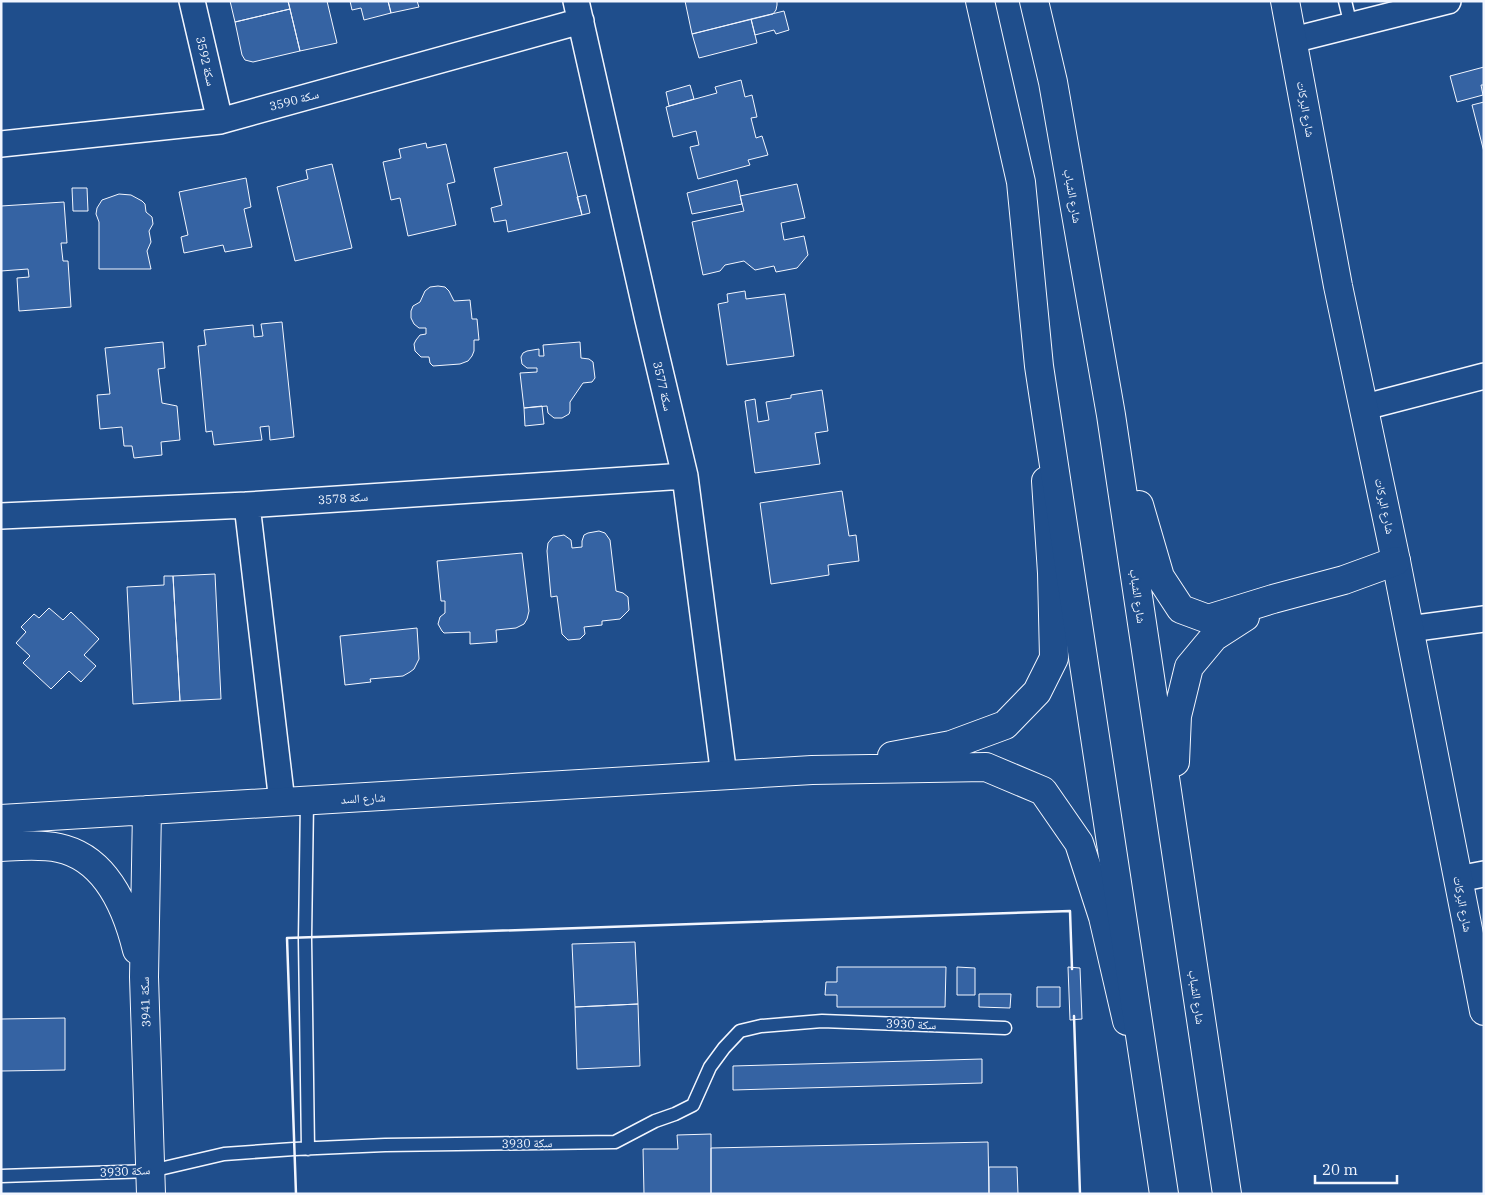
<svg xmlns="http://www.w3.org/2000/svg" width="1485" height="1195" font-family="'IBM Plex Serif','Noto Naskh Arabic',serif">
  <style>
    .building { fill: #3563a3; stroke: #f2f6ff }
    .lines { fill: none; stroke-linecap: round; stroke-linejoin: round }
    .lane-casing { stroke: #f2f6ff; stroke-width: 15 }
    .street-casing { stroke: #f2f6ff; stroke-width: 28 }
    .secondary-casing { stroke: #f2f6ff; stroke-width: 30 }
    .primary-casing { stroke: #f2f6ff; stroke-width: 30 }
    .lane { stroke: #1f4e8c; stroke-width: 12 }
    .street { stroke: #1f4e8c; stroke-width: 25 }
    .secondary { stroke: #1f4e8c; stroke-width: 28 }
    .primary { stroke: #1f4e8c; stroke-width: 28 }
    .wall { stroke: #f2f6ff; stroke-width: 2.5 }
    .labels { text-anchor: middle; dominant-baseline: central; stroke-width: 4; stroke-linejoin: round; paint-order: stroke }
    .street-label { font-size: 12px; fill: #f2f6ff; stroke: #1f4e8c }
  </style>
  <rect width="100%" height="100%" fill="#1f4e8c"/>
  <path class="building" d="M230 1H288L290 9 235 22Z
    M288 1H327L337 43 300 51Z
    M350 1H388L391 13 364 20 361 8 352 10Z
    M388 1H417L419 7 391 13Z
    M685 1H777V5L776 10 773 14 692 34Z
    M290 9 300 51 253 62 245 60 242 55 235 22Z
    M784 11 789 30 776 34 774 30 755 35 751 19Z
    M751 19 757 43 699 58 692 34Z
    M1484 67V85H1481L1483 95 1457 102 1450 76Z
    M741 80 745 97 752 95 757 117 751 118 756 138 762 136 768 155 748 160 750 165 698 179 690 147 699 145 696 131 673 137 666 107 717 93 715 87Z
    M690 85 694 99 669 106 666 92Z
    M1484 102V152L1472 105Z
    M426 143 427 148 446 144 455 182 447 184 456 225 408 236 400 198 391 200 383 162 401 158 399 149Z
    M567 152 582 215 508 232 506 220 494 222 491 208 502 205 494 168Z
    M332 164 352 248 295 261 277 187 308 179 306 170Z
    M246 178 251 207 244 209 252 247 225 252 223 245 184 253 181 237 188 235 179 192Z
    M737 180 742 204 692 214 687 193Z
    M797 184 805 218 781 223 784 240 804 236 808 255 797 268 776 272 774 266 755 270 744 261 725 265 720 271 703 275 692 222 744 211 740 196Z
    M72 188H87L88 211H73Z
    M119 194 131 195 142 201 145 204 146 212 152 217 153 224 149 231 151 242 147 251 151 269H99V222L96 214 97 208 102 200Z
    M586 195 590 213 582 215 577 197Z
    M64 202 67 243H61L63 261H68L71 307 19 311 17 278 29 277 28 269 1 271V206Z
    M438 286 445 287 449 291 454 301 470 300 472 319H477L479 340H474V351L472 356 468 361 460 364 433 366 430 363 429 357H421L415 351 414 344 416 340 420 335 426 334V328H419L414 324 411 318V311L413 306 420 302 425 291 430 287Z
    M745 291 746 299 785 294 794 356 727 365 718 304 728 302 727 294Z
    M282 322 294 437 270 440 269 426 260 427 262 440 214 445 212 431 206 432 198 346 206 345 204 330 253 325 254 337 263 336 261 324Z
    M163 342 165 368 158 369 162 403 177 406 180 440 161 442 162 455 134 458 132 446H124L122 427 100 429 97 395 110 394 105 348Z
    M580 342 581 358 589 359 593 362 595 378 592 382 583 383 570 402V411L569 414 562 418H554L548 413 547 406 524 408 520 373 537 372V368H527L522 364 521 357 523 353 527 351 539 349V356H544L543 345Z
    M822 390 828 431 815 433 820 464 755 473 745 401 755 399 758 422 769 420 766 402 791 398V395Z
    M542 406 544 424 525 426 524 408Z
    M842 491 849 536 856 535 859 561 828 565 829 575 771 584 760 503Z
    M599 531 605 533 610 540 616 591 623 593 628 597 629 610 620 619 602 621V625L584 627 585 634 580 639 568 640 562 634 557 596 551 597 547 551 548 543 553 537 564 535 571 540 572 548 582 547V541L584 535 588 533Z
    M522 553 529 611 527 619 524 624 516 628 496 630 497 642 470 644V632L444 633 442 631 438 624 440 617 445 613V601H441L437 561Z
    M215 574 221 699 180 701 173 576Z
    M164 576H173L180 701 133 704 127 587 164 585Z
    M49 608 63 620 71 612 99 639 84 655 96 666 81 682 69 671 51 689 23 663 30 656 16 643 26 632 21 627 34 614 39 618Z
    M417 628 419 659 414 669 410 672 403 676 370 679 371 682 345 685 340 636Z
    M635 942 638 1004 575 1007 572 944Z
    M837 967H946L945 1007H837V995H825L826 982H837Z
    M957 967 975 968V995H957Z
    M1068 967 1080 968 1082 1019 1070 1020Z
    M1037 987H1060V1007H1037Z
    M979 994H1011L1010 1008 979 1007Z
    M638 1004 640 1066 577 1069 575 1007Z
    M65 1018V1070L1 1071V1019Z
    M982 1059V1083L733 1090V1066Z
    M711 1134V1194H644L643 1149H678L677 1135Z
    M988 1142 989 1194H711V1148Z
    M989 1167H1017L1018 1194H989Z"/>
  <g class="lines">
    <defs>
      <path id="lane" d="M1345 1 1351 26
        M307 801 305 939 308 1149
        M1 1176 151 1171 224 1154 294 1149 385 1145 615 1142 655 1121 675 1114 693 1105 710 1067 724 1048 740 1031 761 1026 822 1021 1005 1028"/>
      <path id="street" d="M192 1 220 121
        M576 1 648 320 685 476 724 776
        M1293 40 1448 1
        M1 144 220 121 581 21
        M1365 407 1484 376
        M247 505 282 802
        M1 516 247 505 685 476
        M1409 629 1484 619
        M1458 879 1484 874"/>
      <path id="secondary" d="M1285 1 1338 286 1396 561 1484 1011
        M892 756 951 745 1005 725 1037 692 1054 658 1052 573 1046 481
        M147 810 144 977 151 1194
        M1 819 812 770 986 767 1043 791 1079 843 1103 917 1127 1021
        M1 847C20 846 40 844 59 848 106 858 127 909 137 950"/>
      <path id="primary" d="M980 1 1021 182 1039 366 1164 1194
        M1034 1 1053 82 1111 415 1227 1194
        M1139 505 1160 577 1181 609 1208 619 1273 599 1344 580 1396 561
        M1175 762 1177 716 1189 667 1214 637 1245 617"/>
    </defs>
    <use href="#lane" class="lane-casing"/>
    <use href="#street" class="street-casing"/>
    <use href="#secondary" class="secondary-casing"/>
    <use href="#primary" class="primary-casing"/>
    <use href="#lane" class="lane"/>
    <use href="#street" class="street"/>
    <use href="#secondary" class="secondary"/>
    <use href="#primary" class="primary"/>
    <path class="wall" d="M1074 1016 1080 1194
      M296 1194 287 938 1070 911 1072 969"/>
  </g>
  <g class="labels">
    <g class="street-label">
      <text transform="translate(206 61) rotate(77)">سكة 3592</text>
      <text transform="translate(294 100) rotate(-15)">سكة 3590</text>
      <text transform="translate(1306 109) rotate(80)">شارع البركات</text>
      <text transform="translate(1073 196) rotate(80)">شارع الشباب</text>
      <text transform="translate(663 386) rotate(77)">سكة 3577</text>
      <text transform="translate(343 498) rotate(-4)">سكة 3578</text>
      <text transform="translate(1385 506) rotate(78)">شارع البركات</text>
      <text transform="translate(1138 596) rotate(82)">شارع الشباب</text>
      <text transform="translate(363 798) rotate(-3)">شارع السد</text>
      <text transform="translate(1463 904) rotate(79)">شارع البركات</text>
      <text transform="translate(1197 997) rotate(82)">شارع الشباب</text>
      <text transform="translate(145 1002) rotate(-92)">سكة 3941</text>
      <text transform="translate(911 1024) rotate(2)">سكة 3930</text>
      <text transform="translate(527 1143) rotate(-1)">سكة 3930</text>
      <text transform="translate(125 1171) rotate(-3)">سكة 3930</text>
    </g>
  </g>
  <rect width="1485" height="1195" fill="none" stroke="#f2f6ff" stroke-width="5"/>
  <path d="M1315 1175v8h82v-8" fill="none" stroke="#f2f6ff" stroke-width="2.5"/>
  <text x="1322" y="1175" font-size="15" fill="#f2f6ff" stroke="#1f4e8c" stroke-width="4" paint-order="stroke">20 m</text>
</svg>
